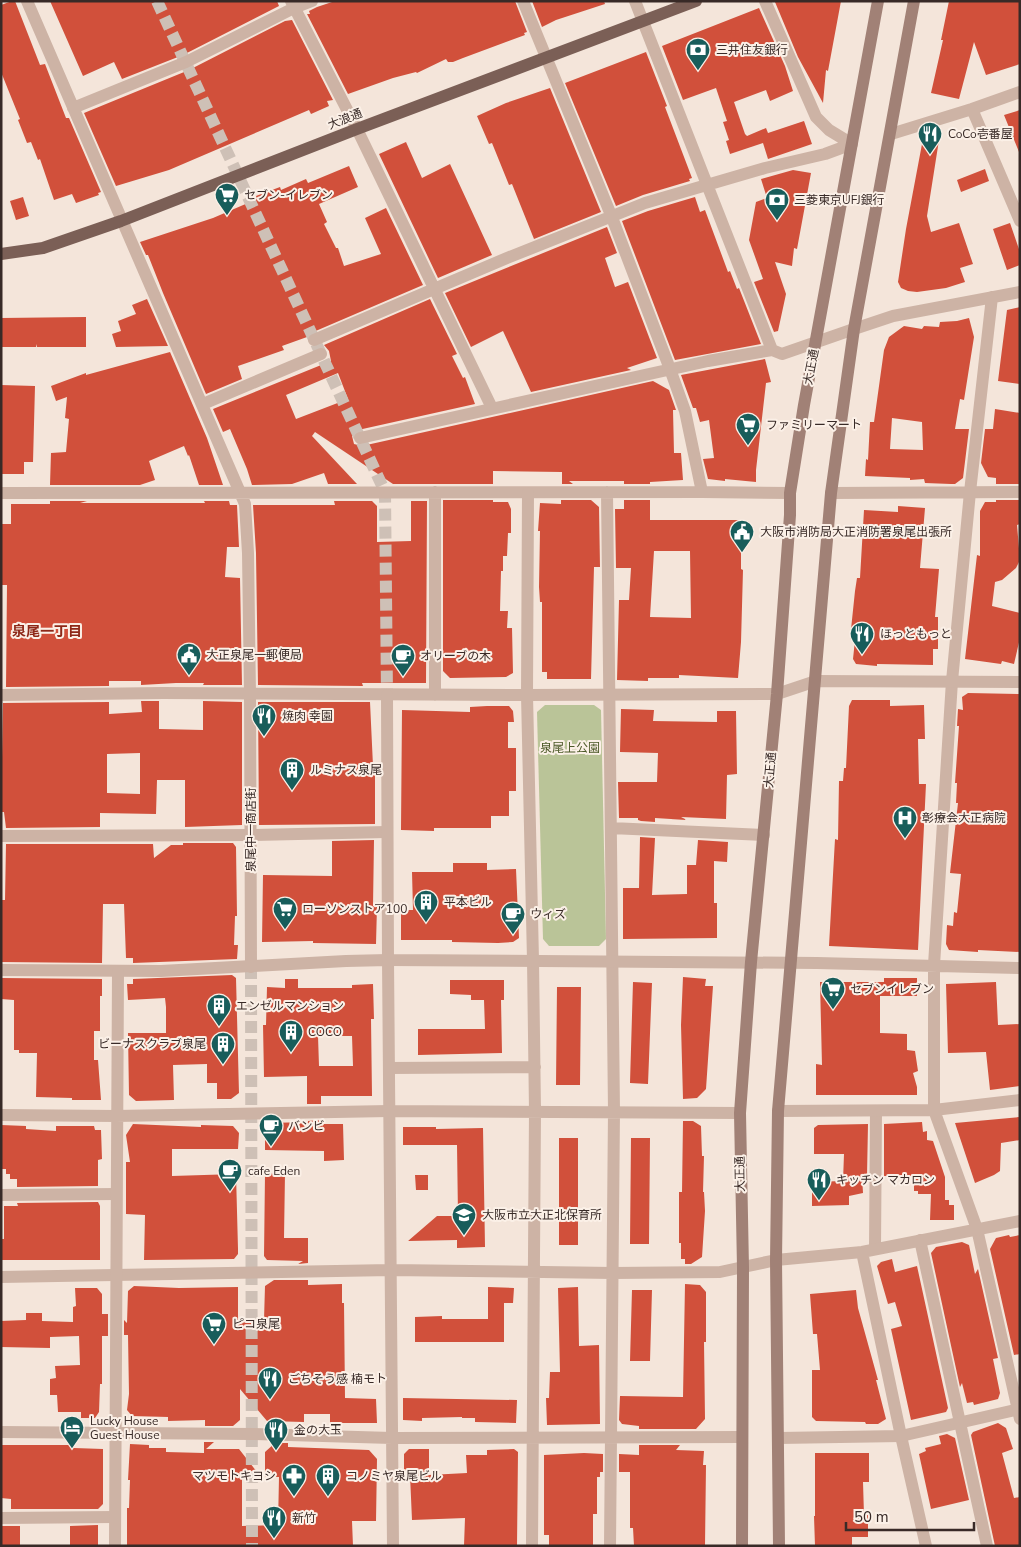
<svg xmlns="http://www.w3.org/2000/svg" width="1021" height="1547" font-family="'Nunito Sans','Noto Sans JP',sans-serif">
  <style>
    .green { fill: #bac498 }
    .building { fill: #d1503b; fill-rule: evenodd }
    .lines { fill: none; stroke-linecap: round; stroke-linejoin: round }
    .pedestrian-tunnel { stroke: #cec0b6; stroke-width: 12; stroke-dasharray: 12 6; stroke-linecap: butt }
    .pedestrian { stroke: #cdb3a5; stroke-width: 12 }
    .minor { stroke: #cdb3a5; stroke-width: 12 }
    .tertiary { stroke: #cdb3a5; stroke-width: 12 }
    .secondary { stroke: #a18176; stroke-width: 12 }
    .primary { stroke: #7b5f56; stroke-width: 12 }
    .labels { text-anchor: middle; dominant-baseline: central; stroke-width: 4; stroke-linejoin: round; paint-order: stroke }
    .poi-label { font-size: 12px; fill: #382a27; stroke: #fbf0e7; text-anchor: start }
    .street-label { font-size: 12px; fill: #382a27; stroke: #fbf0e7 }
    .park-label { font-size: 12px; fill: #4c5928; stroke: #fbf0e7 }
    .neighbourhood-label { font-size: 14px; font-weight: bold; fill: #8e2818; stroke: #fbf0e7 }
  </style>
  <rect width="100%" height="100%" fill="#f4e5da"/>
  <path class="green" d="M545 705H594L601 710 606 939 599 946H549L543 939 537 712Z"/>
  <path class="building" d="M12 1H15L40 65 45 64 66 118H69L101 192 98 193 99 195 76 203 72 194 54 200 40 159 38 160 31 142 27 143 18 120 20 119 1 72V5Z
    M50 1H277L279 6 183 55 122 79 114 62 83 76Z
    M335 1H515L527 32 524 33 525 35 463 58 453 62H448L446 59 417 73 416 72 393 78 348 94 307 14H310L309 11 317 7Z
    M532 1H604L605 4 556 20 542 27Z
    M778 1H841L828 71 826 70 823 103 798 57 775 2Z
    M949 1H1020V64L986 75 974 42 959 99 931 93 943 40H941Z
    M759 8 785 66 793 91 770 101 766 90 734 102 745 134 747 136 766 128 768 133 804 121 812 144 768 159 763 143 730 154 726 141 729 140 723 122 727 121 716 88 683 100 662 46Z
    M292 20 333 100 327 101 329 106 311 114 309 110 169 170 116 186 84 113 189 70 285 21Z
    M646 52 667 106 665 107 692 178 689 179 690 181 643 195 616 206 565 83Z
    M550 88 601 212 534 239 512 184 509 185 492 143 489 144 477 116 506 103Z
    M1020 110V152H1019L1004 115Z
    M939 140 927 216 931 232 959 223 973 264 960 268 965 282 946 288 917 292 908 291 901 288 898 282 906 229 922 144Z
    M406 142 422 178 450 164 492 255 438 278 379 154Z
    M349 166 358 187 319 204 327 222 324 224 336 248H338L344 266 381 254 365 218 386 208 423 285 311 333 307 337 282 346 284 350 238 366 242 379 206 394 163 293 148 255H146L140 242 213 218 257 199 256 196 280 187 281 190 306 179 308 183Z
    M985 169 989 181 961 192 957 180Z
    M793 170 811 173 797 249 794 248 792 266 775 262 786 294 778 331 774 332 754 282 763 279 749 240 756 202 767 198 761 179Z
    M23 197 29 216 16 220 10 201Z
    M695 197 700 212 705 210 728 272 730 271 737 289 739 288 761 344 675 360 622 221 648 211Z
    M1010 223 1020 252V265L1007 270 993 229Z
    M607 227 617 253 605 258 615 287 628 282 657 358 627 368 631 370 531 392 503 331 471 347 445 293Z
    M147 299 168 346 116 347 112 334 121 331 118 321 136 314 132 305Z
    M430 299 457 354 452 356 463 378 465 377 475 404 358 430 352 436 354 444 362 446 653 381 669 390 676 410H673L674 453H681L683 480 650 482V484H624V481H569L573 484H562V472L493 471V484H393L315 432 312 436 357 484H328L324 473 292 484 252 485 247 469 230 429 223 432 213 409 331 361 329 351 324 345ZM338 373 348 399 296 419 286 395Z
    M1020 307V384L998 381 1007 310Z
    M86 317V347H37L36 344V347H1V318Z
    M969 318 974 337 964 400 960 399 955 429H969L963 478 955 484H951L925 483 924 479 910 480V478L865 476 866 459 868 460 870 422H874L884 350 889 337 904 326 922 329 924 326 939 327 940 322 957 321ZM892 418 922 422 923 450 890 449Z
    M170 352 207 438 223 485H199L189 455 188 456 184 446 149 461 155 480 140 485H50L51 453 66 452 69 419 65 418 67 397 56 401 51 386 86 373V375Z
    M765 359 771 382 766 383 756 470V482L725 479V481L708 479 703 459 714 458 709 420 700 422 696 408H693L681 375Z
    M1 385 35 386 33 462H24V474H1Z
    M995 409 1020 413V484H996V478L988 477 981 463 985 429H993Z
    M443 500H493V502H508L511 509V533H508L507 556H503V571H501L500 611H508L507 628H512L513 673 506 677 450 678 443 671Z
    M561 500H591L599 507 600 567H594L591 679H547V672H542V602H540L539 587 540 531H538L540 503 561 504Z
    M624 500H650V520H741V569L743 570 741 642 738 678 679 675V678H648V681L617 680 619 600H629L631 568H616L615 509H624ZM654 551H690L691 618 650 617Z
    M996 500H1020V524L1017 525 1020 560 1016 568 1002 580 995 582 992 606 1020 613V638L1014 664 1002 661 1001 664 965 659 977 555 980 556V511L985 502H996Z
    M50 501H87L80 503H205L204 501H229L230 505H237L239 547H227L225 577 240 578 242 685H203L204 683H176L141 685V681H109V686L6 687 7 585H1V524H11V504H50Z
    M334 501H372L377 506V542L411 541V501H427L426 683H362L363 686 258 685 256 553 253 505H335Z
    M898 506 925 508 920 568 939 569 935 617H938V649H933V665L877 664V666L856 664 853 659 855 640 850 639 855 591 857 578H860L864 510 898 512Z
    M968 693 1020 694V952L978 950V952L949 950 946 944 947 925 953 926 954 912 957 913 961 874 950 873 958 803H956L957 783H955L959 726H957L958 709 963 710 962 697Z
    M852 700H890V706L924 705 925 739H918L919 784H926L918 950 829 946 835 839 838 840 839 781H843L844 768H846L849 706Z
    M141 701H159V729L203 730V701L242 702V825L185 827V780H157L156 814 100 813V827L6 828 4 812H1L3 703 109 702V714L142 712ZM140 753V794L107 793V754Z
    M258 702H370L373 766H375V824L259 825Z
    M487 706H509L513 711 514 722H508V748H516V791H509V816H491V828H434V831L401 830 402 710 470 712V707Z
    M621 709 654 710 653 721 717 722V711H736L737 774 727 775 726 819 681 817 687 820 655 818V822L641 821 638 820V818H619L618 782H657L658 753 620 752Z
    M640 837 655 838 652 895 687 894V865H696L698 840 728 842 727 862 714 861V903H717V938L623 939V888H639Z
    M374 840 373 906H377L376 944 313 943V941L262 942 263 875 332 876V841Z
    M183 843H233L236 847 237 916H235L234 945H238L237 959 133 963V958H126L124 904H103L102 963 1 962V900H5L6 844H153L154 858 171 845H183Z
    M453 863H487V870L516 869 519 938 513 942 498 943 452 942V940H401V910H413L412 872H453Z
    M232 975 236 978 239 1093 231 1099H217V1083H207V1064L173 1065 174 1100 136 1101 129 1095 128 1033H166V1007L165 998 128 1000 127 984H133V979Z
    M683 977 706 979 705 986H713L706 1089 697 1098 683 1099 681 1025Z
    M1 978 102 979V996H100V1031H94V1060H98L101 1100H72V1098L36 1097 37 1053H19V1050H14V1000L1 999Z
    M884 978H917V996H880V1033L907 1034V1050L915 1051 918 1071 913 1073 917 1087V1095H816V1064L822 1065 820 982H884Z
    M285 979H298V988H352V985L373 984 374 1019H371L372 1096H321V1104H307V1076L264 1077 263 1025H266L267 987 285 988ZM318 1036H352L353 1066H319Z
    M450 980H504V1000H501L502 1053 418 1055V1029H485L484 1000H471V995L450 994Z
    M633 982 652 983 648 1084 630 1083Z
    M996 982 998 1025 1020 1024V1086L990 1090 986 1052 948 1053 946 984Z
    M557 987H581L580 1085H556Z
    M1020 1117V1140L1001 1143 1000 1171 994 1175 975 1183 955 1123Z
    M321 1120V1124H343L344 1160 324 1161V1151L265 1150V1128L269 1123 308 1122V1121Z
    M683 1121H693L701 1126 702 1156H704L703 1192H704L705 1211 702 1257 691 1264H685V1259H681V1243H679V1192H682Z
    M922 1122 923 1132 927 1131V1140L933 1141 945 1177V1200H949V1205H954V1220H930L931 1194H918V1191H914V1176H884V1124Z
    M133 1124 201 1127V1125L233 1126 239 1133 238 1149H172V1176L236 1174 238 1249V1254L234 1259 144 1260 145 1215 126 1214V1162H130L126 1135Z
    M868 1124 867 1176H862L863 1193 849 1196V1205L812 1206V1182L843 1181 844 1154H814V1128L818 1125Z
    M1 1125 26 1126V1129L56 1131V1126H94L95 1130H101L102 1159 98 1160V1186L17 1187V1179H10V1174H6V1169H1Z
    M403 1127H436V1129L483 1128 485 1247 457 1248V1240L408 1241 437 1216H458L457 1145H403Z
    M559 1138H578V1245H559Z
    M631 1138H650L649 1244H630Z
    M285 1173 284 1238H308V1263L298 1264 303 1261 267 1260 264 1256 265 1174Z
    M415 1175H428V1190H416Z
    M98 1202 100 1206V1260H1V1239H4V1206H18L17 1203Z
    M1009 1235 1010 1237 1020 1235V1354L1014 1355 990 1249 996 1238Z
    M962 1242 969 1245 975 1274 978 1269 998 1358 993 1359 1000 1393 998 1399 974 1405 973 1402 967 1403 962 1383 960 1387 931 1253 936 1247Z
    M892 1259 895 1272 917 1266 948 1408 946 1412 911 1420 891 1329 902 1326 895 1302 888 1304 877 1266 881 1262Z
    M274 1280H308V1285L342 1284V1303H344L345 1398 376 1399 377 1423H330V1414H304V1422L267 1421 240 1389V1420L233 1426H205V1420L168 1421V1417L132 1416 127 1410 129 1394 128 1335H124V1320L127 1323 128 1291 134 1286 179 1288 238 1287V1320H264L265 1286Z
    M685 1284 700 1285 706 1292V1342H704L705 1419 696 1429H639V1426L622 1424 619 1420 620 1396 683 1397Z
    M488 1287 514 1288 513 1303H504V1342H415V1317L442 1316V1319H488Z
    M578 1287 579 1346 599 1345 600 1424 547 1425 546 1398H549L550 1372H560L558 1288Z
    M75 1288H97L102 1294V1314H108V1336H102V1384H100L99 1412 95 1418H81V1412H58L57 1395H50V1379L56 1378 55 1366 80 1365 79 1336 50 1337V1348L1 1347V1321L26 1320V1313H42V1321L73 1322V1307L76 1306Z
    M632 1290H652L650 1361H630Z
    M856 1290 858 1308 878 1380H876L886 1419 878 1424H866L865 1422 816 1421 812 1417V1370H820L817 1334H813L810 1294Z
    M403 1398 517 1400 516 1423 475 1422V1418H462V1417L422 1418V1421L403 1420Z
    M998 1423 1006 1428 1013 1449 1002 1453 1014 1498 1020 1497V1546H995L971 1435 973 1432Z
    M947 1434 955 1438 969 1500 931 1509 919 1454 926 1451 925 1448 941 1444 939 1436Z
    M204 1442H214L206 1449H239L261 1477H242V1526L278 1525 279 1477H265V1452L275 1443H288V1447L369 1450 377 1459 376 1521H352L353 1546H127V1508H129L130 1480H128L130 1444 149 1445V1448H166V1452L204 1453Z
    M1 1445H74V1448L103 1449V1504L98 1509H11V1499L1 1498Z
    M639 1445H680L676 1450 704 1451 703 1465H706L705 1546H634L633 1528H630V1472H619V1454L639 1455Z
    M409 1449H429V1475L467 1473 466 1455H487V1450L514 1449 518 1452 517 1546H464L465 1518 412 1520 410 1475H404V1454Z
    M584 1453 603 1454V1472H600V1477H597V1514H593V1546L549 1545V1535H544V1455Z
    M815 1453H869V1482H863L864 1515H868V1537H852V1546H815L814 1516H815Z
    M98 1525V1546H70V1526Z
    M1 1526H20V1546H1Z"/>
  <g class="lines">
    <path class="pedestrian-tunnel" d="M157 1 385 492 387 695
      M251 967 252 1546"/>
    <path class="pedestrian" d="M250 694 251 967"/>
    <path class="minor" d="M27 1 245 504 248 553 250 694
      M291 1 357 129 492 408
      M523 1 611 215 670 369 685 411 702 492
      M635 1 772 350
      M765 1 816 117 829 130 852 144
      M73 108 186 62 294 8 312 1
      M314 340 507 258 645 203 765 168 825 154 852 144
      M203 404 321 354
      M360 438 708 361 772 350 782 354 854 329
      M435 492V695
      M607 492 614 1111 610 1546
      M1 493 702 492 790 493
      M1 695 163 693 527 695
      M611 828 764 835
      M1 836 251 835 386 832
      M934 965 952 681
      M1 970 161 971 346 961 388 960 393 1546
      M389 1068 535 1067
      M389 1111 740 1113
      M1 1195 116 1194
      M977 1229 1020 1419
      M920 1240 987 1546
      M875 1249 876 1111
      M1 1277 391 1270 613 1273 720 1272 776 1260
      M1 1432 252 1434 392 1438 742 1437
      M901 1436 926 1546
      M1 1518 114 1517
      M532 1546 535 1111 533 960"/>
    <path class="tertiary" d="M972 109 1020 221
      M891 134 972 109 1020 92
      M854 329 893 316 1020 292
      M528 493 527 695 533 960
      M831 493 1020 492
      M952 681 970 492 992 297
      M387 695 388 960 817 963 1020 968
      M527 695 777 694 816 681 1020 682
      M934 965V1110L977 1229
      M778 1111 934 1110 1020 1100
      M1 1115 116 1116 389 1111
      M862 1252 901 1436
      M776 1260 862 1252 1020 1221
      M779 1438 901 1436 1020 1409
      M115 1546 118 972"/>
    <path class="secondary" d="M742 1546 743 1268 740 1113 751 962 777 694 790 515V493L804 405 878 1
      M779 1546 776 1260 778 1111 831 493 854 329 914 1"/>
    <path class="primary" d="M1 254 43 248 121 221 357 129 696 1"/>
  </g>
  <defs>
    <symbol id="bank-pin" viewBox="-11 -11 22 30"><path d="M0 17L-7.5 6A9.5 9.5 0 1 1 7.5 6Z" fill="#185d5b" stroke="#fbf0e7"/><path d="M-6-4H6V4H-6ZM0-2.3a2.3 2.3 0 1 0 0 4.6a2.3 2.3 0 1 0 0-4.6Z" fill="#fff"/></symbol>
    <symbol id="restaurant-pin" viewBox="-11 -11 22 30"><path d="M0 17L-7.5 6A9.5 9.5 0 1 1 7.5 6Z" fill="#185d5b" stroke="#fbf0e7"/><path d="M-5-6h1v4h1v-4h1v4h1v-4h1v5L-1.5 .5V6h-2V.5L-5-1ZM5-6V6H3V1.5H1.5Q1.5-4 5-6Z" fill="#fff"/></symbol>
    <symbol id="supermarket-pin" viewBox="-11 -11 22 30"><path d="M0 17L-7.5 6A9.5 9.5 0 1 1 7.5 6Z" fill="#185d5b" stroke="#fbf0e7"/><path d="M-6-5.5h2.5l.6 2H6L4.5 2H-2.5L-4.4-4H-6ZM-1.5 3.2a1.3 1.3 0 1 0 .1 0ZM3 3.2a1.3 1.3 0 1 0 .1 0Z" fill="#fff"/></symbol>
    <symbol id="civic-pin" viewBox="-11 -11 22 30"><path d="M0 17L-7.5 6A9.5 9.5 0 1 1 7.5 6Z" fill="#185d5b" stroke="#fbf0e7"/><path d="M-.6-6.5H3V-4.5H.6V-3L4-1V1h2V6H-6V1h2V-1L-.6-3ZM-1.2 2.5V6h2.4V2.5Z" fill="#fff"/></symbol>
    <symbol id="cafe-pin" viewBox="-11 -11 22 30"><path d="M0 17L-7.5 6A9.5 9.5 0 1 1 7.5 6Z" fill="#185d5b" stroke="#fbf0e7"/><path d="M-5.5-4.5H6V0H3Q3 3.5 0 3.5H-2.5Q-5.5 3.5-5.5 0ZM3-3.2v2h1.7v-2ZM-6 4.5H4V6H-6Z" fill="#fff"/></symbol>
    <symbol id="building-pin" viewBox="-11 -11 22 30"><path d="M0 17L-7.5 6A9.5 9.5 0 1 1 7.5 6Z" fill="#185d5b" stroke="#fbf0e7"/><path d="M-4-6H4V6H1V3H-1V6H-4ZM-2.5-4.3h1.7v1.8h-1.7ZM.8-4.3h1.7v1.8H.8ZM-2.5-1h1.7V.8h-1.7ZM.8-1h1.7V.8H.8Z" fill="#fff"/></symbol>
    <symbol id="hospital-pin" viewBox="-11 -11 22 30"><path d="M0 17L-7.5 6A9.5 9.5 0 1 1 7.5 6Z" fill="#185d5b" stroke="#fbf0e7"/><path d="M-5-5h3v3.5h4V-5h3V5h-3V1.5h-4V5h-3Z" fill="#fff"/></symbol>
    <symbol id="school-pin" viewBox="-11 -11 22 30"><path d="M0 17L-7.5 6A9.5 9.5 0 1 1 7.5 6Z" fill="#185d5b" stroke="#fbf0e7"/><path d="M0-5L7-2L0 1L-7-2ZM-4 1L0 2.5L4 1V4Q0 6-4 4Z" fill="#fff"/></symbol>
    <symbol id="hotel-pin" viewBox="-11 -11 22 30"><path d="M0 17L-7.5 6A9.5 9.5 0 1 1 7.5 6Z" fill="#185d5b" stroke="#fbf0e7"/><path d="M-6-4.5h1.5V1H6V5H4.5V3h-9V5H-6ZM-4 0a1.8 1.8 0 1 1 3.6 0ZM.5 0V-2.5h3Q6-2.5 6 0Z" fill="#fff"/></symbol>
    <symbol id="pharmacy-pin" viewBox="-11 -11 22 30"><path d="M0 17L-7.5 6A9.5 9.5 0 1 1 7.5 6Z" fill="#185d5b" stroke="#fbf0e7"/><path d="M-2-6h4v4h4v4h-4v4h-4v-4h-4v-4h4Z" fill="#fff"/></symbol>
  </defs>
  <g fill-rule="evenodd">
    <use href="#bank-pin" x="684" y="36" width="28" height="38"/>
    <use href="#restaurant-pin" x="916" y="120" width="28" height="38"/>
    <use href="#supermarket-pin" x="213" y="181" width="28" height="38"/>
    <use href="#bank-pin" x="763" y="186" width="28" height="38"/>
    <use href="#supermarket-pin" x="734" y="411" width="28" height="38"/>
    <use href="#civic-pin" x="728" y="518" width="28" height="38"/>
    <use href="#restaurant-pin" x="848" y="620" width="28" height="38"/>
    <use href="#civic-pin" x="175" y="641" width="28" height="38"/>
    <use href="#cafe-pin" x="389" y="642" width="28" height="38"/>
    <use href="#restaurant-pin" x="250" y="702" width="28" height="38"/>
    <use href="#building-pin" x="278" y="756" width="28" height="38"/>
    <use href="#hospital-pin" x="891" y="804" width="28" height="38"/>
    <use href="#building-pin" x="412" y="888" width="28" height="38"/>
    <use href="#supermarket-pin" x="271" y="895" width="28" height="38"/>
    <use href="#cafe-pin" x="499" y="900" width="28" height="38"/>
    <use href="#supermarket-pin" x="819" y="975" width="28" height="38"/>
    <use href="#building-pin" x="205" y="992" width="28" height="38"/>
    <use href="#building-pin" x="277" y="1018" width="28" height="38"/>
    <use href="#building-pin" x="209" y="1030" width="28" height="38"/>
    <use href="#cafe-pin" x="257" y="1112" width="28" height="38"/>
    <use href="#cafe-pin" x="216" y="1157" width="28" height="38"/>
    <use href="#restaurant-pin" x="805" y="1166" width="28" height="38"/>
    <use href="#school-pin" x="450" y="1201" width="28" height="38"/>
    <use href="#supermarket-pin" x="200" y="1310" width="28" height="38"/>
    <use href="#restaurant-pin" x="256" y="1365" width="28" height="38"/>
    <use href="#hotel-pin" x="58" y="1414" width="28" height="38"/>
    <use href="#restaurant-pin" x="262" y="1416" width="28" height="38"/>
    <use href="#pharmacy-pin" x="280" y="1462" width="28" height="38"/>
    <use href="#building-pin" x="314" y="1462" width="28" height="38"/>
    <use href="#restaurant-pin" x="260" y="1504" width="28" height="38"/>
  </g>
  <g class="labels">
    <g class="poi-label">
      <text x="716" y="50">三井住友銀行</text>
      <text x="948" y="134">CoCo壱番屋</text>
      <text x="244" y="195">セブン-イレブン</text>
      <text x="794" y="200">三菱東京UFJ銀行</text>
      <text x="766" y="425">ファミリーマート</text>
      <text x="760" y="532">大阪市消防局大正消防署泉尾出張所</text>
      <text x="880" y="634">ほっともっと</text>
      <text x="206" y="655">大正泉尾一郵便局</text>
      <text x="420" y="656">オリーブの木</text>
      <text x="282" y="716">焼肉 幸園</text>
      <text x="310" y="770">ルミナス泉尾</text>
      <text x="922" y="818">彰療会大正病院</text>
      <text x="444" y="902">平本ビル</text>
      <text x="302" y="909">ローソンストア100</text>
      <text x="530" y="914">ウィズ</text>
      <text x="850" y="989">セブンイレブン</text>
      <text x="236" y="1006">エンゼルマンション</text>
      <text x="308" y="1032">COCO</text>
      <text x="206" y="1044" text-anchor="end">ビーナスクラブ泉尾</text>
      <text x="288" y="1126">バンビ</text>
      <text x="248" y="1171">cafe Eden</text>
      <text x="836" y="1180">キッチン マカロン</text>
      <text x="482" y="1215">大阪市立大正北保育所</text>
      <text x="232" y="1324">ピコ泉尾</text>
      <text x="288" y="1379">ごちそう感 楠モト</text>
      <text x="90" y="1421">Lucky House<tspan x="90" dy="14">Guest House</tspan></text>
      <text x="294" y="1430">金の大玉</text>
      <text x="276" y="1476" text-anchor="end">マツモトキヨシ</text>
      <text x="346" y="1476">コノミヤ泉尾ビル</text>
      <text x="292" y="1518">新竹</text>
    </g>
    <g class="street-label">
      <text transform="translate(345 119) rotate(-21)">大浪通</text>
      <text transform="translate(811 367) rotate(-79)">大正通</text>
      <text transform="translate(770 770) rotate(-85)">大正通</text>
      <text transform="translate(251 830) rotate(-90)">泉尾中一商店街</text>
      <text transform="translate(740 1174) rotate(-91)">大正通</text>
    </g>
    <g class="park-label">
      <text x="570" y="748">泉尾上公園</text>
    </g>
    <g class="neighbourhood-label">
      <text x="47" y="631">泉尾一丁目</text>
    </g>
  </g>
  <rect width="1021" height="1547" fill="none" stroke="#382a27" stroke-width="5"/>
  <path d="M846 1522v8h128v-8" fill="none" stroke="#382a27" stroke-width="2.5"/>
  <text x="854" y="1522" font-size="15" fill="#382a27" stroke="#fbf0e7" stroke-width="4" paint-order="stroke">50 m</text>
</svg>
